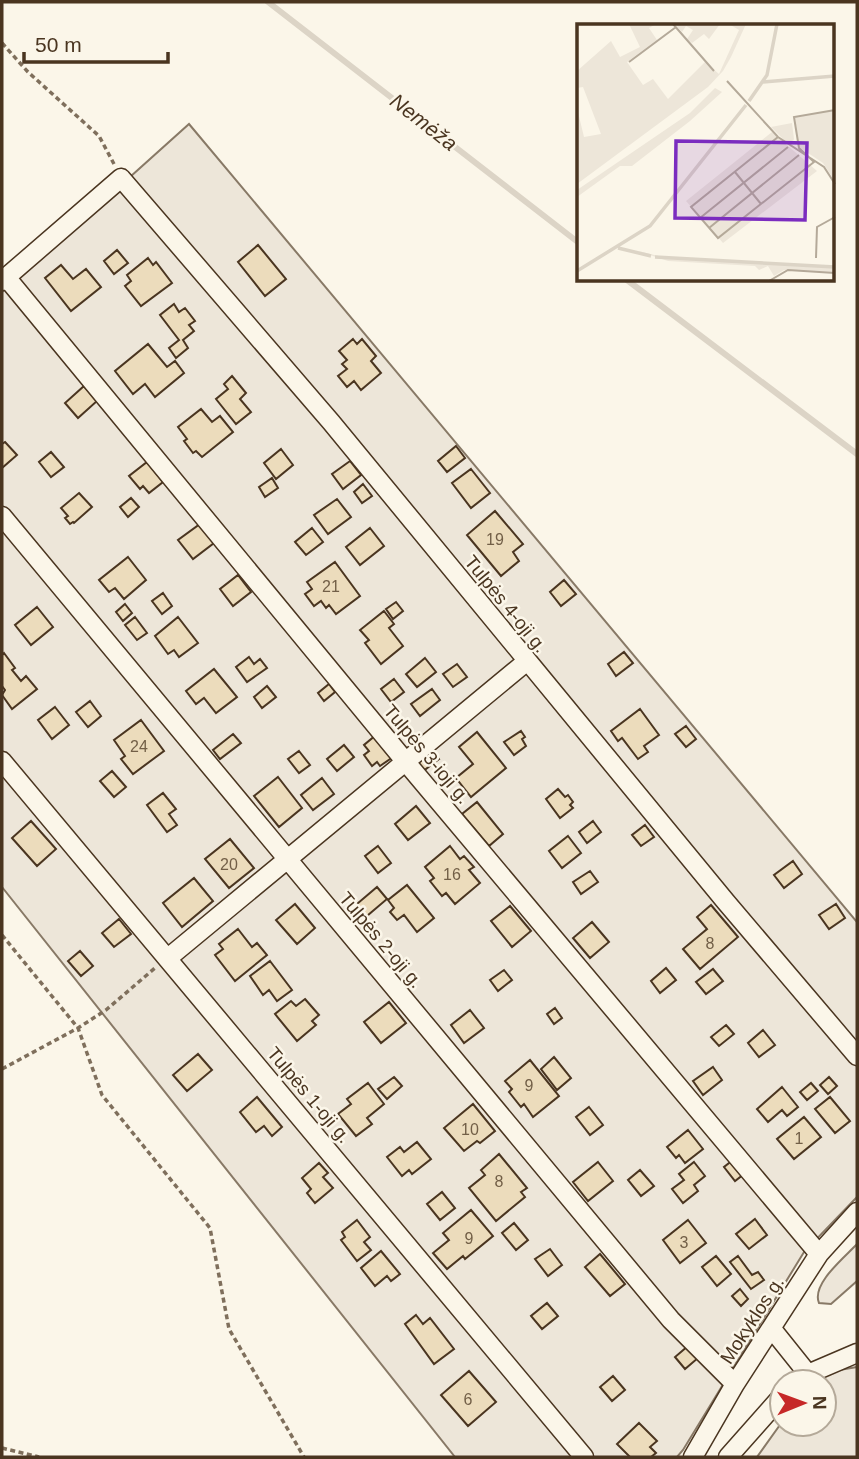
<svg xmlns="http://www.w3.org/2000/svg" width="859" height="1459" font-family="Helvetica,sans-serif">
  <style>
    .green { fill: #ede6d9; stroke: #887966; stroke-width: 2 }
    .lines { fill: none; stroke-linecap: round; stroke-linejoin: round }
    .stream { stroke: #dcd4c6; stroke-width: 6 }
    .building { fill: #ecdcbc; stroke: #4a3520; stroke-width: 2 }
    .minor-casing { stroke: #4a3520; stroke-width: 21 }
    .path { stroke: #7f6f5c; stroke-width: 3.5; stroke-dasharray: 5 3.5; stroke-linecap: butt }
    .minor { stroke: #fbf6e9; stroke-width: 18 }
    .labels { text-anchor: middle; dominant-baseline: central; stroke-width: 5; stroke-linejoin: round; paint-order: stroke }
    .number-label { font-size: 16px; fill: #725f47 }
    .street-label { font-size: 19px; fill: #4a3520; stroke: #fbf6e9 }
    .water-label { font-size: 21px; font-style: italic; fill: #4a3520; stroke: #fbf6e9 }
    .inset-river { fill: none; stroke: #dcd4c6; stroke-width: 3.5 }
    .inset-road { fill: none; stroke: #b4a999; stroke-width: 2 }
    .view { fill: #7b2cbf; fill-opacity: 0.15; stroke: #7b2cbf; stroke-width: 3.5 }
    .inset-edge { fill: none; stroke: #4a3520; stroke-width: 3.5 }
  </style>
  <rect width="100%" height="100%" fill="#fbf6e9"/>
  <path class="green" d="M189 124 857 922V1197L804 1252 683 1450 677 1457H455L2 887V292Z
    M857 1244V1281L831 1304 819 1303C811 1284 845 1257 857 1244Z
    M857 1367V1457H757L782 1422V1424H824V1382H810L816 1374Z"/>
  <g class="lines">
    <path class="stream" d="M268 2 579 243
      M627 280 857 454"/>
  </g>
  <path class="building" d="M258 245 286 279 265 296 238 262Z
    M117 250 128 263 114 274 104 261Z
    M148 258 153 265 156 262 172 283 141 306 125 286 131 281 127 275Z
    M61 265 73 279 86 269 101 287 71 311 45 278Z
    M174 304 179 312 185 308 195 321 189 325 194 331 183 340 188 348 176 358 169 348 179 340 160 315Z
    M353 339 357 344 362 339 376 356 371 361 381 373 361 390 354 381 347 387 338 376 347 369 342 364 347 360 339 351Z
    M148 344 167 367 175 361 184 373 155 397 145 384 133 394 115 371Z
    M232 376 246 393 240 399 251 412 236 424 216 399 228 389 224 384Z
    M84 386 97 401 78 418 65 403Z
    M201 409 212 422 220 416 233 432 202 457 196 451 193 453 184 441 187 439 178 427Z
    M5 442 17 455 2 468V444Z
    M456 446 465 458 447 472 438 461Z
    M281 449 293 465 276 479 264 463Z
    M51 452 64 467 51 477 39 462Z
    M350 461 361 475 343 489 332 474Z
    M147 462 163 482 149 493 143 486 140 489 129 476Z
    M471 469 490 493 471 508 452 483Z
    M272 478 278 488 265 497 259 487Z
    M363 484 372 496 362 503 354 492Z
    M79 493 92 507 74 523 73 522 70 524 65 518 68 516 61 508Z
    M131 498 139 507 128 517 120 507Z
    M337 499 351 517 328 534 314 515Z
    M495 511 523 544 513 552 519 561 501 576 467 535Z
    M200 524 214 543 193 559 178 540Z
    M312 528 323 542 306 555 295 542Z
    M370 528 384 546 360 565 346 547Z
    M128 557 146 580 124 599 115 588 109 592 99 580Z
    M335 562 360 596 336 614 329 605 326 608 321 601 314 606 305 594 312 589 307 582Z
    M238 575 251 592 233 606 220 589Z
    M564 580 576 594 561 606 550 592Z
    M163 593 172 606 162 614 152 601Z
    M396 602 403 611 393 619 386 609Z
    M125 604 132 613 123 621 116 612Z
    M37 607 53 627 31 645 15 625Z
    M384 611 394 624 389 628 403 646 381 664 365 643 369 640 360 630Z
    M135 617 147 633 137 640 125 625Z
    M178 617 198 643 179 657 174 650 168 654 155 636Z
    M624 652 633 663 616 676 608 664Z
    M4 653 15 668 12 670 21 681 26 676 37 689 12 709 2 695 5 690 2 686V655Z
    M249 657 254 664 260 659 267 668 247 682 236 667Z
    M425 658 436 672 417 687 406 674Z
    M457 664 467 677 453 687 443 674Z
    M214 669 237 697 216 713 204 698 196 704 186 691Z
    M394 679 404 692 391 702 381 689Z
    M329 684 335 692 324 701 318 693Z
    M267 686 276 697 262 708 254 697Z
    M432 689 440 700 420 716 411 704Z
    M90 701 101 716 88 727 76 712Z
    M55 707 69 725 52 739 38 720Z
    M640 709 659 735 644 746 648 752 638 759 622 738 618 741 611 731Z
    M141 720 164 751 133 774 121 759 125 756 114 740Z
    M686 726 696 739 686 747 675 734Z
    M521 731 525 737 522 739 526 746 514 755 504 742Z
    M477 732 506 768 471 797 456 778 473 764 459 747Z
    M233 734 241 743 220 759 213 750Z
    M376 735 393 757 380 766 377 762 372 766 364 755 369 751 364 745Z
    M344 745 354 757 337 771 327 759Z
    M431 749 439 759 422 772 415 762Z
    M299 751 310 765 299 773 288 759Z
    M112 771 126 787 114 797 100 781Z
    M278 777 302 808 279 827 254 796Z
    M322 778 334 794 313 810 301 795Z
    M558 789 565 797 568 795 573 802 570 805 573 808 560 818 546 799Z
    M163 793 176 809 169 814 177 825 167 832 147 805Z
    M477 802 503 834 489 846 462 814Z
    M416 806 430 823 408 840 395 824Z
    M31 821 56 849 37 866 12 838Z
    M593 821 601 832 587 843 579 832Z
    M645 825 654 837 641 846 632 835Z
    M568 836 581 853 562 868 549 851Z
    M230 839 254 868 229 888 205 859Z
    M378 846 391 863 378 873 365 856Z
    M450 846 460 859 464 856 474 867 469 870 480 883 455 904 446 893 442 896 430 881 434 878 425 867Z
    M793 861 802 874 784 888 774 875Z
    M590 871 598 882 581 894 573 882Z
    M194 878 213 901 182 927 163 903Z
    M407 885 434 918 417 932 404 915 397 920 390 912 394 908 388 900Z
    M377 887 387 899 361 921 351 909Z
    M295 904 315 928 297 944 276 920Z
    M836 904 845 918 829 929 819 915Z
    M711 905 738 937 700 969 683 949 707 929 697 917Z
    M510 906 531 931 512 947 491 921Z
    M119 919 131 934 114 947 102 933Z
    M592 922 609 942 590 958 573 938Z
    M238 929 252 947 257 943 267 955 235 981 215 955 223 949 219 944Z
    M80 951 93 966 81 976 68 961Z
    M270 961 292 990 277 1001 269 990 263 995 250 976Z
    M666 968 676 980 660 993 651 981Z
    M713 969 723 981 706 994 696 982Z
    M504 970 512 980 498 991 490 980Z
    M305 999 319 1015 312 1021 316 1025 297 1041 275 1014 291 1001 296 1006Z
    M389 1002 406 1023 381 1043 364 1022Z
    M555 1008 562 1018 554 1024 547 1014Z
    M470 1010 484 1028 464 1043 451 1025Z
    M726 1025 734 1034 719 1046 711 1037Z
    M763 1030 775 1045 759 1057 748 1043Z
    M198 1054 212 1070 187 1091 173 1075Z
    M554 1057 571 1078 557 1090 541 1069Z
    M530 1060 559 1096 533 1117 524 1104 521 1107 509 1092 512 1089 505 1081Z
    M713 1067 722 1080 703 1095 693 1081Z
    M394 1077 402 1086 387 1099 378 1089Z
    M829 1077 837 1086 828 1094 820 1085Z
    M368 1083 384 1104 367 1118 372 1124 356 1136 338 1114 351 1104 347 1099Z
    M811 1083 818 1091 807 1100 800 1092Z
    M782 1087 798 1107 787 1116 782 1110 768 1122 757 1109Z
    M257 1097 282 1127 272 1136 264 1126 256 1132 240 1112Z
    M830 1097 850 1121 835 1133 815 1109Z
    M473 1104 495 1131 480 1143 477 1141 464 1151 444 1128Z
    M589 1107 603 1125 590 1135 576 1117Z
    M804 1117 821 1137 794 1159 777 1139Z
    M688 1130 703 1149 685 1163 679 1155 676 1158 667 1147Z
    M417 1142 431 1159 412 1174 409 1170 402 1176 387 1157 400 1147 404 1152Z
    M499 1154 527 1188 521 1192 525 1197 496 1221 469 1188 485 1175 481 1170Z
    M733 1160 744 1174 735 1181 724 1167Z
    M598 1162 613 1181 588 1201 573 1182Z
    M694 1162 705 1176 694 1185 698 1191 683 1203 672 1189 684 1180 679 1174Z
    M319 1163 328 1173 323 1177 333 1188 315 1203 307 1193 311 1189 302 1178Z
    M640 1170 654 1186 641 1196 628 1180Z
    M442 1192 455 1208 440 1220 427 1204Z
    M471 1210 493 1236 465 1259 463 1256 447 1269 433 1253 449 1240 443 1233Z
    M755 1219 767 1235 749 1249 736 1234Z
    M357 1220 370 1237 364 1242 371 1250 357 1261 341 1240 345 1237 342 1232Z
    M688 1220 706 1243 680 1263 663 1240Z
    M514 1223 528 1240 516 1250 502 1233Z
    M550 1249 562 1265 548 1276 535 1259Z
    M381 1251 400 1274 391 1281 387 1276 375 1286 361 1268Z
    M600 1254 625 1284 610 1296 585 1267Z
    M716 1256 731 1274 717 1286 702 1267Z
    M738 1256 752 1275 758 1272 764 1280 751 1289 730 1262Z
    M740 1289 748 1299 741 1306 732 1296Z
    M547 1303 558 1316 542 1329 531 1316Z
    M416 1315 423 1324 430 1318 454 1349 434 1364 405 1324Z
    M688 1346 698 1358 685 1369 675 1357Z
    M469 1371 496 1402 468 1426 441 1395Z
    M613 1376 625 1390 612 1401 600 1387Z
    M639 1423 657 1441 650 1447 656 1453 651 1457H630L617 1444Z"/>
  <g class="lines">
    <defs>
      <path id="minor" d="M6 277 405 761 819 1254
        M2 281 121 178 331 422 726 902 857 1056
        M2 516 671 1320 735 1384
        M2 761 584 1457
        M168 958 526 662
        M772 1329 808 1374
        M799 1382 808 1374 857 1353
        M693 1457 735 1384 819 1254 857 1212
        M728 1457 782 1396"/>
    </defs>
    <use href="#minor" class="minor-casing"/>
    <path class="path" d="M2 43 28 72 99 136 114 164
      M2 935 78 1028 102 1095 210 1228 229 1329 304 1457
      M2 1069 78 1028 106 1010 155 968
      M2 1448 39 1457"/>
    <use href="#minor" class="minor"/>
  </g>
  <g class="labels">
    <g class="number-label">
      <text x="495" y="539">19</text>
      <text x="331" y="586">21</text>
      <text x="139" y="746">24</text>
      <text x="229" y="864">20</text>
      <text x="452" y="874">16</text>
      <text x="710" y="943">8</text>
      <text x="529" y="1085">9</text>
      <text x="470" y="1129">10</text>
      <text x="799" y="1138">1</text>
      <text x="499" y="1181">8</text>
      <text x="469" y="1238">9</text>
      <text x="684" y="1242">3</text>
      <text x="468" y="1399">6</text>
    </g>
    <g class="street-label">
      <text transform="translate(506 604) rotate(51)">Tulpės 4-oji g.</text>
      <text transform="translate(427 754) rotate(50)">Tulpės 3-ioji g.</text>
      <text transform="translate(381 940) rotate(50)">Tulpės 2-oji g.</text>
      <text transform="translate(309 1095) rotate(50)">Tulpės 1-oji g.</text>
      <text transform="translate(752 1320) rotate(-57)">Mokyklos g.</text>
    </g>
    <g class="water-label">
      <text transform="translate(424 122) rotate(38)">Nemėža</text>
    </g>
  </g>
  <g transform="translate(577 24)">
    <rect width="257" height="257" fill="#fbf6e9"/>
    <path d="M52 0H79L72 4 80 16 50 38 66 61 76 55 91 75 128 38 142 50 162 6 152 0H169L154 33 146 47 131 63 0 160V84L7 113 24 110 6 63 0 64V47L34 17 43 33 63 23ZM98 0H143L132 15 127 10 115 19 110 15 116 6 109 2 105 8ZM138 64 145 68 113 97 55 142H43L0 173V166L113 89ZM257 86V156L246 139 222 123 218 93ZM215 99 217 115 214 123 194 103ZM195 108 240 147 146 219 109 177ZM61 227 94 235 257 242V248L207 246 197 252 191 242 182 246 178 242 91 237Z" fill="#ede6d9"/>
    <path class="inset-river" d="M186 58 258 52M172 77 190 51 200 0M41 224 74 232M78 233 258 243M0 247 73 202 169 81"/>
    <path class="inset-road" d="M96 0 137 47M52 38 99 3M150 57 201 113 247 143 258 160M201 113 114 183 141 214 237 138 222 124 217 93 258 86M158 148 184 180M123 194 211 123M132 204 222 131M239 234 240 203 258 193M192 257 211 246 258 249"/>
    <path class="view" d="M99 117 230 119 228 196 98 194Z"/>
    <rect width="257" height="257" class="inset-edge"/>
  </g>
  <rect width="859" height="1459" fill="none" stroke="#4a3520" stroke-width="7"/>
  <g transform="translate(803 1403) rotate(89)"><circle r="33" fill="#fbf6e9" stroke="#b4a999" stroke-width="2"/>
  <path d="M0-5L12 26L0 18L-12 26Z" fill="#c62828"/>
  <text y="-10" font-size="19" font-weight="bold" text-anchor="middle" fill="#4a3520">N</text>
  </g>
  <path d="M24 52v10h144v-10" fill="none" stroke="#4a3520" stroke-width="3.5"/>
  <text x="35" y="52" font-size="21" fill="#4a3520" stroke="#fbf6e9" stroke-width="5" paint-order="stroke">50 m</text>
</svg>
